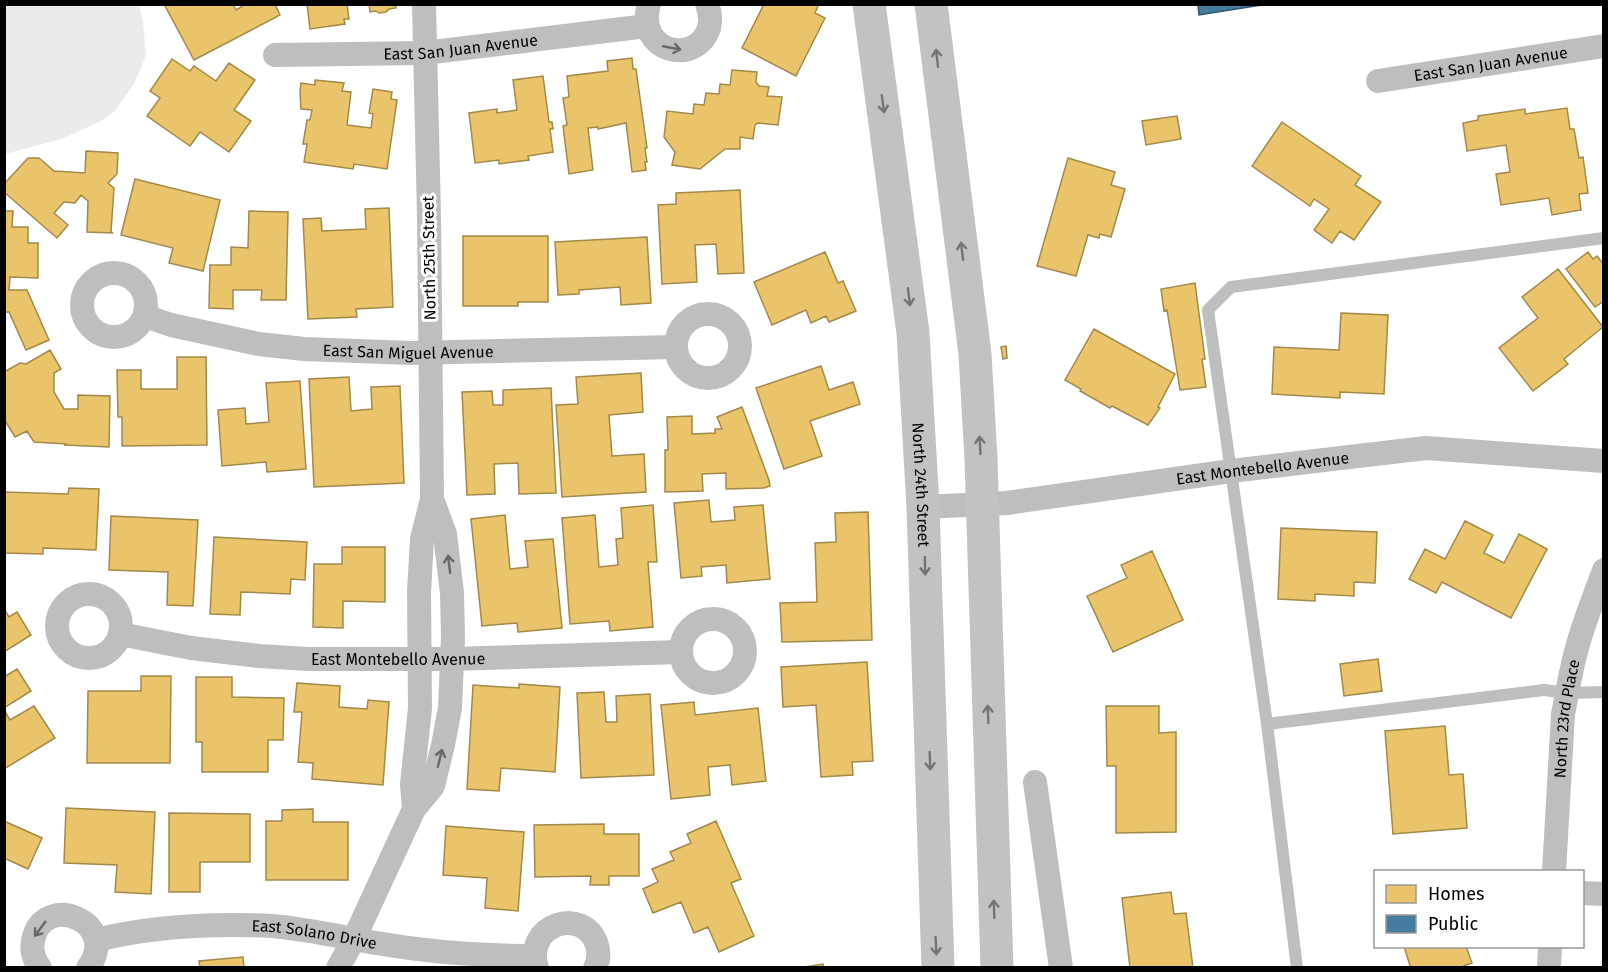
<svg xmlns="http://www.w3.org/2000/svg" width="1608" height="972" font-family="'Fira Sans',sans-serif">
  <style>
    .green { fill: #ebebeb }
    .homes { fill: #e9c46a; stroke: #a3894a; stroke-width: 1.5 }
    .public { fill: #457b9d; stroke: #30566e; stroke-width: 1.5 }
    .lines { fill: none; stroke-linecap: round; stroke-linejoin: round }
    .lane { stroke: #bebebe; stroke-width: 12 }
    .street { stroke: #bebebe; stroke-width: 24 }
    .secondary { stroke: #c2c2c2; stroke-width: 33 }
    .oneway { stroke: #686868 }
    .oneway2 { stroke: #747474 }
    .labels { text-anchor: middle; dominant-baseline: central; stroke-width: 6; stroke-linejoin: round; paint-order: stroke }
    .street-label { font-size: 16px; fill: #000; stroke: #fff }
  </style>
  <rect width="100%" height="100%" fill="#fff"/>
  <path class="green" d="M5 4 139 5 143 21 146 56 135 82 115 111 103 120 62 139 5 154Z"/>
  <path class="homes" d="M164 4H233L236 10 246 4H275L280 15 194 60Z
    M307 4H347L349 19H344L345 24 310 29Z
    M369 4H395L396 8 389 9 386 12 379 13 376 11 370 12Z
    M764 4H819L815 13 825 18 796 76 742 48Z
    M632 58 633 69H636L647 148H645L647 162H645L646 170 632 172 626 123 598 129V127L588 128 593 170 569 174 563 126 567 125 563 98 569 97 567 76 608 71 607 61Z
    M172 59 190 71 194 66 216 81 229 63 255 80 234 110 251 121 229 152 200 132 190 146 147 116 160 98 150 91Z
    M732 70 757 72 756 82 759 86 769 87 767 96 782 97 778 125 758 123 755 125 753 139 740 137V149H725L700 169 672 165 675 152 664 137 667 111 693 114 694 104 704 105 706 93 719 94 720 84 730 85Z
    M543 76 549 122H552L553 129H550L553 152 528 156 529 160 499 164V160L475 163 469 113 497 109V113L517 110 513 80Z
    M315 80 344 83 342 91 351 92 347 125 371 128 373 114 369 113 373 89 392 92 391 99 397 100 387 169 354 164 353 169 304 162 307 144H303L307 120H310L312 110 301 109 300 91 301 83 315 85Z
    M1567 108 1570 129H1574L1579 158 1583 157 1588 193 1579 194 1581 210 1552 215 1549 198 1501 205 1496 174 1510 172 1506 145 1467 151 1463 123 1478 120V116L1525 109V114Z
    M1177 116 1181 139 1146 145 1142 121Z
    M1282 122 1361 176 1355 185 1381 202 1354 240 1340 231 1332 243 1314 230 1329 209 1314 199 1310 206 1252 166Z
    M86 151 118 153 117 174 108 183 114 188 111 232 113 233 87 232 88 201 81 195 75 203 64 202 54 213 68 225 57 238 4 192V184L28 158H39L54 171 85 173Z
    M1068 158 1115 172 1111 185 1125 189 1111 237 1100 234 1099 238 1088 235 1076 276 1037 266Z
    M135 179 220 200 203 271 169 263 173 248 121 235Z
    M740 190 744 273 718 274 716 244 695 245 697 282 662 284 658 205 676 204V193Z
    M389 208 393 307 356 309 357 317 308 319 303 219 321 218 322 231 366 229 365 209Z
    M4 211H13L12 227H28V243H38V278L10 277 9 290H27L49 340 26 350 9 312H4Z
    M249 211 288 212 286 300H261L262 290H233V309L209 308 210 265H231V247L248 248Z
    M463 236H548V302H518V306H463Z
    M647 237 651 303 621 305 620 287 579 290V294L558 295 555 242Z
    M825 252 838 283 843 281 856 311 829 322 826 316 811 323 806 310 772 325 754 282Z
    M1588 252 1593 259 1597 256 1604 265V301L1595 307 1566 269Z
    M1558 269 1603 327 1564 359 1568 364 1533 391 1499 348 1538 318 1522 297Z
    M1195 283 1205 359H1202L1206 387 1180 390 1167 310 1164 311 1161 289Z
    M1341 313 1388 315 1384 394 1340 392V398L1272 394 1274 347 1339 350Z
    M1094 329 1175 374 1158 407 1160 408 1148 425 1112 406 1110 408 1080 391 1081 389 1065 380Z
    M1006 346 1007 358 1003 359 1001 347Z
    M50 350 61 369 54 373V392L64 409H78V395L110 396 109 447 64 445 67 444 34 442 27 431 15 437 4 419V372L20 363 26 364Z
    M177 357H206L207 445 122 446V417H118L117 370H141V389H177Z
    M821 366 829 390 853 382 860 404 810 421 822 456 784 469 756 388Z
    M641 373 643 412 609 415 612 456 644 454 646 492 562 497 556 405 578 404 576 377Z
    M349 377 351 411 372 409 371 387 400 386 404 483 314 487 309 379Z
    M300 381 306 469 267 472 266 462 222 466 218 410 245 408 246 424 269 422 266 383Z
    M551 388 556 493 519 494 518 463 494 464 495 494 467 495 462 392 492 391 493 405H503V390Z
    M742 407 769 480 770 486 764 488 726 489V473L702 474 703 491 665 492V450H668L667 417 692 416V434L715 433V429H722L717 417Z
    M69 488 99 489 96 550 43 548V554L4 553V492L68 494Z
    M709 500 711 522 735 520 734 507 763 505 770 579 727 583 726 565 701 567 702 576 681 578 674 503Z
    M653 505 657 562H648L653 627 610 631 609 621 570 624 562 518 595 515 599 567 618 565 616 539 623 538 621 508Z
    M868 512 872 640 782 642 780 603 817 602 815 543 836 542 835 513Z
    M505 515 510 569 528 567 525 541 553 539 562 628 518 632 517 623 482 626 471 519Z
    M111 516 198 520 193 606 167 605 168 572 109 570Z
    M1465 521 1493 535 1484 553 1504 563 1519 534 1547 549 1511 618 1442 582 1436 593 1409 579 1425 549 1445 559Z
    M1281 528 1377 532 1375 583 1354 582V596L1315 594V601L1278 599Z
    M214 537 307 542 305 580 291 579 290 594 241 592 240 615 210 614Z
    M342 547H385V602L343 601V628L313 627 314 564H342Z
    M1152 551 1183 620 1113 652 1087 596 1127 578 1121 565Z
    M4 609 9 617 17 612 31 635 4 652Z
    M1378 659 1382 691 1344 696 1340 664Z
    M867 662 873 761 852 762 853 775 821 777 816 705 783 707 781 667Z
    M17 669 31 691 4 708V677Z
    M141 676H171L170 763H87L88 691H141Z
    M196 677H232V697L284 698 283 740H268V772H202V742H196Z
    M297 683 340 686 339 707 367 709 368 700 389 702 383 785 312 779 313 763 298 762 302 712H294Z
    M519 684 560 687 555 772 501 768 499 791 467 789 473 685 519 688Z
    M604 692 606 722H617L616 696 650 694 654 775 581 778 577 693Z
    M694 702 695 715 758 708 766 781 732 785 730 765 708 767 710 795 671 799 661 705Z
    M34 706 55 738 4 769V710L10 720Z
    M1106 706H1159V733L1176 732V832L1116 833V766H1107Z
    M1445 726 1449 775 1463 774 1467 828 1393 834 1385 731Z
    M66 808 155 812 151 894 115 892 117 865 64 863Z
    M313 809V822H348V880H266V821H282V810Z
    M169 813 250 814V862H200V892H169Z
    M4 821 42 838 28 869 4 858Z
    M716 821 741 879 731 883 754 936 719 952 708 927 694 933 681 902 653 913 643 889 658 882 652 869 674 860 670 852 691 843 687 834Z
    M604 824V834H639V876H609V885H590L591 876 535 877 534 825Z
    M446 826 524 832 518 911 485 908 487 878 443 875Z
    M1171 892 1174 914 1186 913 1193 968H1130L1122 898Z
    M1404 946H1466L1472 963 1458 968H1415L1410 966Z
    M243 957 244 968H200L199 961Z
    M823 964 824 968H798Z"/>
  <path class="public" d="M1198 4H1268L1199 15Z"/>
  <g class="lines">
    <path class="lane" d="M1267 724 1544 690 1568 693 1604 692
      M1297 968 1267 724 1208 310 1231 287 1604 238"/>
    <g class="street">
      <path d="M649 4C635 52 696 67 709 28 711 20 710 12 707 4"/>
      <path id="s1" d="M275 55 424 53 647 26"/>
      <path id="s2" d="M1378 81 1604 46"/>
      <circle cx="114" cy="305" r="32"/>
      <circle cx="708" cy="346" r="32"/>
      <path id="s3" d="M145 316 171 325 259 344 304 349 411 353 676 347"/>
      <path id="s4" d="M923 507 1007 503 1231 471 1426 448 1604 461"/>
      <circle cx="89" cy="626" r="32"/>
      <circle cx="713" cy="651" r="32"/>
      <path id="s5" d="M120 634 191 648 259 656 308 659H452L680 652"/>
      <path d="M1035 782 1061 968"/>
      <path d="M414 809 412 784 420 708 419 592 422 539 432 499 429 216 424 4"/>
      <path id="s6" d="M1554 872 1563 714C1566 700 1568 686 1571 673 1578 637 1592 603 1604 570"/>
      <path d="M1582 893 1604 894"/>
      <path id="s7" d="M96 940C153 926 213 923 272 926 307 929 342 937 376 943 428 952 481 956 535 956"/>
      <path d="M40 968C34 960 31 951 33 941 42 890 122 922 88 968"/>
      <path d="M338 968 354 939 414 809 433 786 443 745 450 708 453 637 452 593 445 534 432 499"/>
      <path d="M537 968C523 924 584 905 597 945 599 952 599 960 595 968"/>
      <path d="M1549 968 1550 946"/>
    </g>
    <g class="secondary">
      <path id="s8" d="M869 4 913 333 923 507 938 968"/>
      <path d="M931 4 975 354 981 459 997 968"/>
    </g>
  </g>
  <defs><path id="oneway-shaft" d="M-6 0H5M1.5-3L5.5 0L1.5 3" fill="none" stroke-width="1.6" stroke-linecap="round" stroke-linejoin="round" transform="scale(1.5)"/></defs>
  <g class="oneway">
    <use href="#oneway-shaft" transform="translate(672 48) rotate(11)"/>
    <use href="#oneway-shaft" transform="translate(449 564) rotate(-97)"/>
    <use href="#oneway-shaft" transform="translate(440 758) rotate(-76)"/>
    <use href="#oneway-shaft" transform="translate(40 929) rotate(126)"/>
  </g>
  <g class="oneway2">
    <use href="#oneway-shaft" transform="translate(937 58) rotate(-97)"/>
    <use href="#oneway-shaft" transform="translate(883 104) rotate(82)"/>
    <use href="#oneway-shaft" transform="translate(962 251) rotate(-97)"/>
    <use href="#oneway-shaft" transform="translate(909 297) rotate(83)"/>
    <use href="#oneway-shaft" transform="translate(980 445) rotate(-93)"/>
    <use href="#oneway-shaft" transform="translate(925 566) rotate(89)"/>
    <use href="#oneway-shaft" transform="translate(988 714) rotate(-92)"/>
    <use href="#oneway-shaft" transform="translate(930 761) rotate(88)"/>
    <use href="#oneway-shaft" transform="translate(994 909) rotate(-92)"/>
    <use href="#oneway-shaft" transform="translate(936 946) rotate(87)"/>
  </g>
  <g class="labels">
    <g class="street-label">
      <text stroke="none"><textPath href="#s1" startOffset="186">East San Juan Avenue</textPath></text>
      <text stroke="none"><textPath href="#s2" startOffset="114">East San Juan Avenue</textPath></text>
      <text transform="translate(429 258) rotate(-91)">North 25th Street</text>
      <text stroke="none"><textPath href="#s3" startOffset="267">East San Miguel Avenue</textPath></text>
      <text stroke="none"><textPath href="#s4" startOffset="342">East Montebello Avenue</textPath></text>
      <text stroke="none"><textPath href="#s8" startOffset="484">North 24th Street</textPath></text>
      <text stroke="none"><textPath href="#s5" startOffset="280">East Montebello Avenue</textPath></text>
      <text stroke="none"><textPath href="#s6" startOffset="154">North 23rd Place</textPath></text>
      <text stroke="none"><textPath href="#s7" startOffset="220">East Solano Drive</textPath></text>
    </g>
  </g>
  <rect width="1608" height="972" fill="none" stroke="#000000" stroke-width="12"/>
  <rect x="1374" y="870" width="210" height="78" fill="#ffffff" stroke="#999999" stroke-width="1.5"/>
  <rect x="1386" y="885" width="30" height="18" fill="#e9c46a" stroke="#999999" stroke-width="1.5"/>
  <text x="1428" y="900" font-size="18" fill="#000000">Homes</text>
  <rect x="1386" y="915" width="30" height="18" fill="#457b9d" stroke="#999999" stroke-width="1.5"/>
  <text x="1428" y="930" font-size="18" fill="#000000">Public</text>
</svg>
